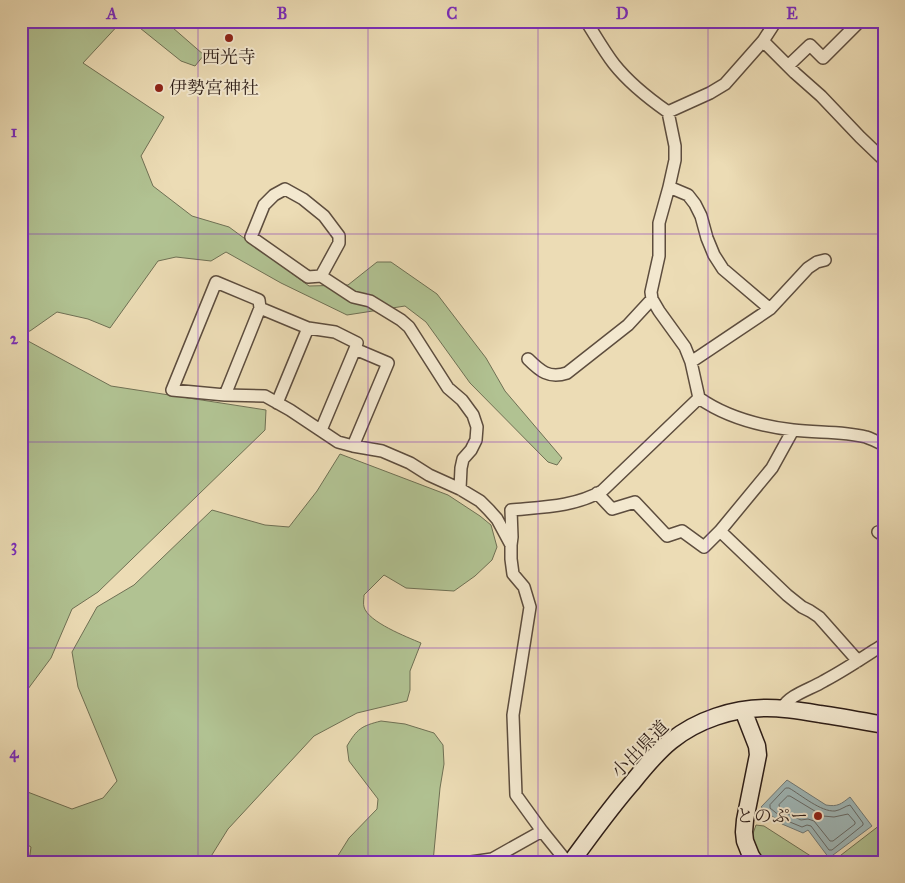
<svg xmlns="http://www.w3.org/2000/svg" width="905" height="883" font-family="'IM FELL Great Primer','Noto Serif JP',serif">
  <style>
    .green { fill: #b1c292; stroke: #6f7054 }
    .water { fill: #9fb8b9; stroke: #717a78 }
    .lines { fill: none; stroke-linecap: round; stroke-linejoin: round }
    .shore { stroke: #666a68; stroke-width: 1 }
    .street-casing { stroke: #5d4d3e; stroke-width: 14 }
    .secondary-casing { stroke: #2d1d17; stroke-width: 19 }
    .street { stroke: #f3e8cf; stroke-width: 11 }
    .secondary { stroke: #f3e8cf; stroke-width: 16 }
    .grid { fill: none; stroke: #7b2cbf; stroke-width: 1; stroke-opacity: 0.55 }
    .poi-dot { fill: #8f2418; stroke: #f3e8cf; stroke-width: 2 }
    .labels { text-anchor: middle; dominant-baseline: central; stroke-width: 4; stroke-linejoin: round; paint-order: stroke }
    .poi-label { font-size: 18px; fill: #2d1d17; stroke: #f3e8cf }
    .street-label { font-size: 18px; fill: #2d1d17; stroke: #f3e8cf }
    .neatline { fill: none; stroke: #7b2cbf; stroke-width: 2 }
    .grid-label { font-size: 16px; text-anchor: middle; font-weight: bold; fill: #7b2cbf }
  </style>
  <rect width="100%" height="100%" fill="#ecdcb5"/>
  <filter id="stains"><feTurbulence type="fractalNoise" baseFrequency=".004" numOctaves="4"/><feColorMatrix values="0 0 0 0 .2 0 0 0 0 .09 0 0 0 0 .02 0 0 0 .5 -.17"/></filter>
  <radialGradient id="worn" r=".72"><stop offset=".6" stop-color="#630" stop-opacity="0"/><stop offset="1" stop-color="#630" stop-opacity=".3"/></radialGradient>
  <path class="green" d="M21 21H122L83 63 164 117 141 156 153 186 192 216 229 227 309 286 348 285 377 262H391L437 294 486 358 505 391 562 458 557 465 548 462 470 383 426 322 405 306 347 315 281 283 226 252 211 261 176 257 158 261 110 328 88 319 57 312 30 331 22 332 28 341 111 386 266 410 265 430 98 592 72 609 51 658 25 693 21 716Z
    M128 21H165L204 55 195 66 181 61 135 24Z
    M340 454 448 495 480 516 491 525 497 547 492 560 475 576 454 591 406 588 384 575 364 595C364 598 363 604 364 607 368 622 407 637 421 643L410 671V690L407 701 357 713 314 736 228 829 210 858 214 862H29L31 847 21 841V807L25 791 72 809 103 798 117 781 78 687 72 652 97 607 134 585 212 510 265 525 289 527 317 491Z
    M381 721 405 724 434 733 443 745 444 764 440 788 433 862H334L349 838 377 809 378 799 349 761 347 746C357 729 361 726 381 721Z
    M756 825 764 826 820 862H743Z
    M880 825 884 828V862H832Z"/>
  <path class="water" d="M787 780 826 805C838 807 841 804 850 797L872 826 829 858 808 830 803 833 782 824 761 807Z"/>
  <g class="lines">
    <path class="shore" d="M786 788H789C801 795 821 812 835 811 841 810 845 806 850 805L863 823V825L832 850H829L811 826 807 825 802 827 785 820 770 808V805Z
      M788 796H790L823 816 834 817 848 814 855 822V824L833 841H830L814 821 808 819 801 820 788 814 780 808 779 805Z"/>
    <defs>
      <path id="street" d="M586 21C595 35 604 51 614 64 629 83 648 98 668 112L675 146V160L669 187 659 223V256L651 292 652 299 659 311 685 347 691 362 699 398C726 417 760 426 793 430 817 433 842 431 866 437 872 439 878 442 884 445
        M763 41 795 73 821 96 860 137 884 160
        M788 66 810 45 823 58 860 21
        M668 112 710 93 725 84 763 41 776 21
        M669 187 688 195 695 204 701 216 707 238 714 255 723 269 770 309
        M321 276 308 277 251 237 264 205 274 195 285 189 303 199 324 216 339 236V243L321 276 353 297 370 301 401 320 409 327 448 388 462 400 473 415 477 427 476 440 471 450 463 459 461 468 460 489
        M528 359C540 371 549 379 567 373L628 325 652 299
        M691 362 770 309 808 268 817 262 825 260
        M225 395 260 308
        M277 403 308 328
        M321 430 355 349
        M353 446 388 363 355 349 357 343 335 332 308 328 260 308 259 300 216 282 172 390 225 395 265 396 290 410 338 442 353 446 382 451 410 463 429 475 460 489 480 501 489 510 497 519 511 545
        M597 493 612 509 635 502 667 536 682 531 704 547 720 531 787 595 802 607 810 611 819 617 858 661
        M720 531 772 468 793 430
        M878 532 884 536
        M782 708C791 694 809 690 824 681 845 670 864 657 884 644
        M471 862 492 859 542 831
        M567 862 542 831 516 795 513 715 530 607 524 587 513 574 511 559V545L512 537 511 510C542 507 574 507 602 491L699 398"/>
      <path id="secondary" d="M743 710 757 746 758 755 745 820 744 832 745 841 751 856 755 862
        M571 862C591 835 610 808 632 783 644 768 656 753 671 741 697 720 733 708 767 708 785 708 802 711 820 714 841 717 862 721 884 725"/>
    </defs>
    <use href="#street" class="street-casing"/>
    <use href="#secondary" class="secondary-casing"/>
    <use href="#street" class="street"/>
    <use href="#secondary" class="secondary"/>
  </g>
  <path class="grid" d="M198 21V862M368 21V862M538 21V862M708 21V862M21 234H884M21 442H884M21 648H884"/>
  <g class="poi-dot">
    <circle cx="229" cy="38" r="5"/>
    <circle cx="159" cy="88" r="5"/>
    <circle cx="818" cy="816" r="5"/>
  </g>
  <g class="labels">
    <g class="poi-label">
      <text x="229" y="57">西光寺</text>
      <text x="169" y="88" text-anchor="start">伊勢宮神社</text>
      <text x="808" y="816" text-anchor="end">とのぷー</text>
    </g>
    <g class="street-label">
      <text transform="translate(640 749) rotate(-45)">小出県道</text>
    </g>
  </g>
  <rect width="905" height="883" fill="none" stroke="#ecdcb5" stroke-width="55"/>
  <rect x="28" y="28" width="850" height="828" class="neatline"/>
  <g class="grid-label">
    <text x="112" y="19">A</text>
    <text x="282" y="19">B</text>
    <text x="452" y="19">C</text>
    <text x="622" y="19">D</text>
    <text x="792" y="19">E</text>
    <text x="14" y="137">1</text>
    <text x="14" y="344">2</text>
    <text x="14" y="551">3</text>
    <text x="14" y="758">4</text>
  </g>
  <rect width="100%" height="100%" filter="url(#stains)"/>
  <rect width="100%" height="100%" fill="url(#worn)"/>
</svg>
